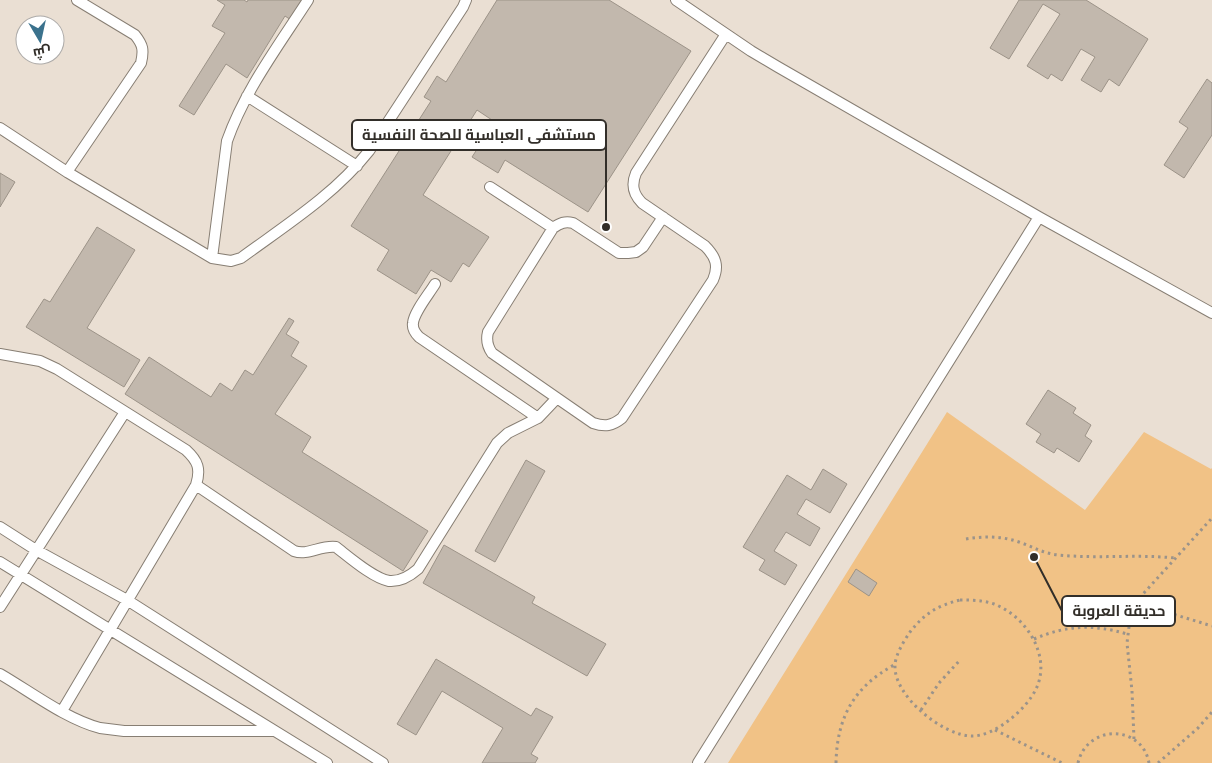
<svg xmlns="http://www.w3.org/2000/svg" width="1212" height="763" font-family="'Playfair Display',Cairo,serif">
  <style>
    .green { fill: #f1c286 }
    .building { fill: #c2b8ad; stroke: #9c9388 }
    .lines { fill: none; stroke-linecap: round; stroke-linejoin: round }
    .service-casing { stroke: #877e73; stroke-width: 12 }
    .path { stroke: #9b938a; stroke-width: 3; stroke-dasharray: 2.5 4; stroke-linecap: butt }
    .service { stroke: #fff; stroke-width: 10 }
    .leader { fill: none; stroke: #322e29; stroke-width: 2 }
    .callout-dot { fill: #322e29; stroke: #fff; stroke-width: 2 }
    .callout { fill: #fff; stroke: #322e29; stroke-width: 2 }
    .callout-label { font-size: 15px; text-anchor: middle; font-weight: bold; fill: #322e29 }
  </style>
  <rect width="100%" height="100%" fill="#eadfd3"/>
  <path class="green" d="M947 412 1085 510 1144 432 1211 469 1212 468V763H728Z"/>
  <path class="building" d="M217 0H244L247 2 248 0H307L294 22 285 16 247 78 226 64 194 115 179 106 225 33 212 26 225 5Z
    M497 0H609L691 51 588 212 505 160 498 173 472 157 495 122 477 110 423 195 489 237 469 267 463 263 451 282 431 270 416 294 377 270 389 250 351 226 431 101 424 97 437 76 446 82Z
    M1019 0H1086L1148 39 1119 86 1109 79 1101 92 1081 80 1095 57 1081 49 1062 81 1051 74 1048 79 1027 66 1060 14 1043 4 1009 59 990 48Z
    M1207 79 1212 83V135L1184 178 1164 165 1188 128 1179 122Z
    M0 173 15 182 0 207Z
    M97 227 135 250 87 328 140 360 124 387 26 327 44 299 50 302Z
    M289 318 294 321 286 334 299 342 291 356 307 366 275 414 311 437 302 452 428 531 403 571 125 394 149 357 211 397 220 383 232 391 245 370 253 375Z
    M1048 390 1076 408 1073 413 1091 425 1085 436 1092 441 1079 462 1057 448 1054 453 1036 442 1041 434 1026 424Z
    M526 460 545 471 495 562 475 551Z
    M823 469 847 484 830 513 806 499 797 514 820 528 810 546 786 532 774 551 797 565 785 585 759 570 765 560 743 547 787 475 811 490Z
    M444 545 535 597 532 603 606 644 587 676 423 583Z
    M856 569 877 583 869 596 848 582Z
    M436 659 531 716 536 708 553 717 531 754 538 758 535 763H482L503 728 442 691 416 735 397 724Z"/>
  <g class="lines">
    <defs>
      <path id="service" d="M676 0 751 51 778 67 1039 217 1212 313
        M247 96 357 166
        M0 128 67 172 212 258 231 261 241 258C286 225 334 195 369 151L463 7 466 0
        M67 172 141 63C144 50 143 45 135 35L77 0
        M490 187 553 228
        M663 217 643 247 636 252 628 253H619L573 223C565 221 560 223 553 228L488 332C486 340 487 346 492 353L593 423C605 427 612 426 622 418L713 280C719 266 716 257 705 246L642 203C633 194 631 185 636 173L726 34
        M212 258 227 141C245 90 279 45 308 0
        M435 284C429 294 414 312 413 323 412 329 415 333 419 337L538 418
        M0 354 40 361 57 369 186 450C198 461 201 469 196 485L62 711
        M196 485 294 551C308 556 320 545 336 547 349 557 373 578 389 581 401 582 410 576 418 569L497 443 508 433 538 418 557 398
        M0 527 36 550 127 600 383 763
        M0 562 327 763
        M0 607 125 412
        M0 674C31 692 66 719 100 728 108 729 116 730 124 731H274
        M698 763 1039 217"/>
    </defs>
    <use href="#service" class="service-casing"/>
    <path class="path" d="M966 539C984 536 1002 536 1019 542 1033 547 1045 554 1059 555 1098 559 1136 554 1175 558
      M960 600C971 600 982 600 994 604 1026 616 1052 656 1036 689 1026 710 994 737 971 736 942 735 894 696 895 666 895 655 904 641 910 632 925 613 937 606 960 600Z
      M1137 603 1212 626
      M1034 639C1067 625 1093 624 1127 634
      M921 710 939 683 961 659
      M995 730 1062 763
      M1134 739 1132 691 1127 643 1129 627 1134 611 1143 594 1212 518
      M836 763C837 717 854 687 894 665
      M1078 763C1087 724 1142 724 1149 763
      M1158 763 1198 728 1212 712"/>
    <use href="#service" class="service"/>
  </g>
  <path class="leader" d="M606 227L606 135M1034 557L1062 611"/>
  <g class="callout-dot">
    <circle cx="606" cy="227" r="5"/>
    <circle cx="1034" cy="557" r="5"/>
  </g>
  <g class="callout">
    <rect x="352" y="120" width="254" height="30" rx="5"/>
    <rect x="1062" y="596" width="113" height="30" rx="5"/>
  </g>
  <g class="callout-label">
    <text x="479" y="140">مستشفى العباسية للصحة النفسية</text>
    <text x="1119" y="616">حديقة العروبة</text>
  </g>
  <g transform="translate(40 40) rotate(171)"><circle r="24" fill="#ffffff" stroke="#adaba9"/>
  <path d="M0-4L9 19L0 12L-9 19Z" fill="#3b728d"/>
  <text y="-8" font-size="14" font-weight="bold" text-anchor="middle" fill="#322e29">ش</text>
  </g>
</svg>
